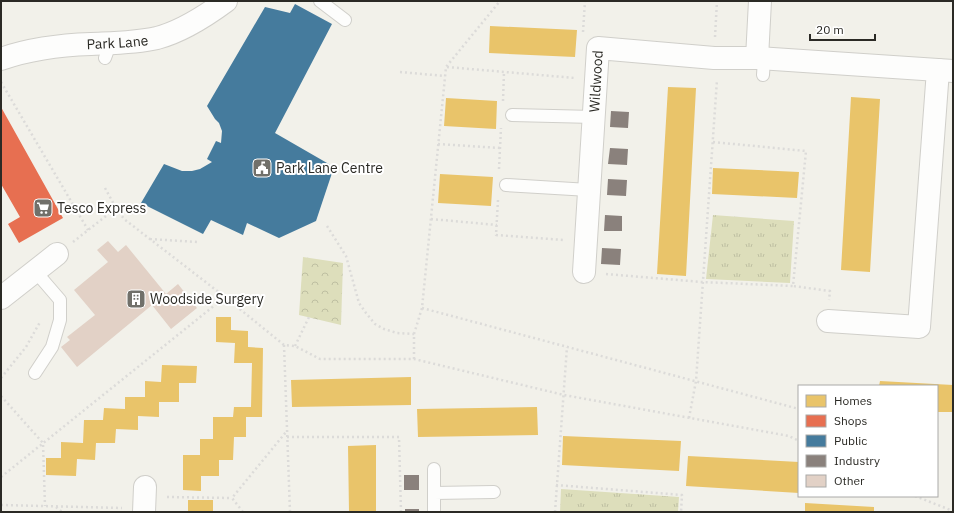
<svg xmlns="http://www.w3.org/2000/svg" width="954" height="513" font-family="'IBM Plex Sans',sans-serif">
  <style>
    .grass { fill: url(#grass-tufts) }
    .park { fill: url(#park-crowns) }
    .homes { fill: #e9c46a }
    .shops { fill: #e76f51 }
    .public { fill: #457b9d }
    .industry { fill: #8a817c }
    .building { fill: #e2d1c6 }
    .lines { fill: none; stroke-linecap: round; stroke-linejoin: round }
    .lane-casing { stroke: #d0cfca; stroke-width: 14 }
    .street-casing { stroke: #d0cfca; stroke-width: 24 }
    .path { stroke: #dcdbd9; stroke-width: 2.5; stroke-dasharray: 2 3; stroke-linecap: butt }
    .lane { stroke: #fdfdfc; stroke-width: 12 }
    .street { stroke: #fdfdfc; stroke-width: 22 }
    .labels { text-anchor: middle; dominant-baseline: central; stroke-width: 4; stroke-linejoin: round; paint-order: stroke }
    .street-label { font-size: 14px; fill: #2b2a25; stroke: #fff }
    .poi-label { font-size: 14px; fill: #2b2a25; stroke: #fff; text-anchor: start }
  </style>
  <defs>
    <pattern id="grass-tufts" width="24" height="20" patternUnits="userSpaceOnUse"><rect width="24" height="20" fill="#dddebb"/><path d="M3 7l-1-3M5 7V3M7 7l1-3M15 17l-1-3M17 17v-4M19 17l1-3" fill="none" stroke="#bebfa1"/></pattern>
    <pattern id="park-crowns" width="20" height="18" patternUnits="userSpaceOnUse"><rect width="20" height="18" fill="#dddebb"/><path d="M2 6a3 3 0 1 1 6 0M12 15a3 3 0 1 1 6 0" fill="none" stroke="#bebfa1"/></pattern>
  </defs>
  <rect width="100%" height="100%" fill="#f2f1ea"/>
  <path class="grass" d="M713 215 794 221 790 283 706 279Z
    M561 489 679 497 678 512H560Z"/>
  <path class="park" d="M303 257 343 263 341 325 299 315Z"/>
  <path class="homes" d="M490 26 577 30 575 57 489 53Z
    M668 87 696 88 686 276 657 274Z
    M851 97 880 99 870 272 841 270Z
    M446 98 497 101 496 129 444 126Z
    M713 168 799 172 797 198 712 194Z
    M440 174 493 177 491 206 438 203Z
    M216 317H231V330L248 331V347L263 348 262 417H246V437H234L233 460H219V476H201V491L183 490V455H200V439H213V417H233L234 407H251L252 363H234L235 343 216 342Z
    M162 365 197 366 196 383H179V402H159V417L138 416V430L116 429 115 443H96L95 460 77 459 76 476 46 475V458H61V442L83 443 84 420H103L104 408 125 409V397H145V381L161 382Z
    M411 377V405L292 407 291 380Z
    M880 381 953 385V412H937V386H879Z
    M537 407 538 435 418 437 417 409Z
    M563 436 681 441 679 471 562 465Z
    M376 445V512H349L348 446Z
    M688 456 799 462V493L686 486Z
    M188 500H213V512H188Z
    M805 503 874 507V512H805Z"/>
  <path class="shops" d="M1 107 63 218 19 243 8 224 20 217 1 184Z"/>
  <path class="public" d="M295 4 332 24 275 133 334 167 316 221 279 238 247 223 243 235 211 220 203 234 141 203 164 164 182 171H192L200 169 212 162 207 159 216 141 221 143 222 131 219 123 215 119 207 106 265 7 290 13Z"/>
  <path class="industry" d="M611 111 629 112 628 128 610 127Z
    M610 148 628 149 627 165 608 164Z
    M608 179 627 180 626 196 607 195Z
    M605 215 622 216V231H604Z
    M602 248 621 249 620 265 601 264Z
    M404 475H419V490H404Z
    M405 509H419V512H405Z"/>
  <path class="building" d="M108 241 118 252 126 245 166 294 178 284 197 308 171 329 152 305 77 367 61 347 70 340 67 337 95 315 74 290 108 262 97 250Z"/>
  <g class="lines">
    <defs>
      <path id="lane" d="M320 1 345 20
        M105 58 110 44
        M763 75 764 59
        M512 115 594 117
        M506 185 589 190
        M35 271 60 300V320L52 347 35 373
        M434 469V512
        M434 493 494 492"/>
      <g id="street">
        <path d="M757 58 760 1"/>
        <path id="s1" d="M1 59C29 49 61 45 91 44 113 43 135 43 157 38 180 32 207 15 226 1"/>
        <path id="s2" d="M584 272 598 48 714 58H757L953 71"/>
        <path d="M1 298 57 254"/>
        <path d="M828 321 919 327 938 70"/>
        <path d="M144 512 145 487"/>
      </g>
    </defs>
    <use href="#lane" class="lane-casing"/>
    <use href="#street" class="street-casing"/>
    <path class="path" d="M583 32 585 1
      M715 37 717 1
      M447 67 575 78
      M400 72 445 76
      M1 82 88 230
      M503 101 504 72
      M713 142 806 151 793 286 830 291 829 300
      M438 144 500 148
      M499 169 501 128
      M105 188 116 208
      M498 200 496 235 564 240
      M431 219 497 225
      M327 226 346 256 359 303 366 313 375 324 384 329 397 333 414 334
      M150 239 197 242
      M73 242 116 208 124 219 225 297 284 345 295 346 320 359H414L564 395 789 436 799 441
      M606 274 702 282 793 286
      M422 308 799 409
      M284 345 290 512
      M295 346 309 317
      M414 359V334L422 308 446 67 500 1
      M1 378 26 347 40 322
      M1 396 43 443 45 506
      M689 418 696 381 717 80
      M287 437H399L401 512
      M1 477 225 297
      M556 485 682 495 681 512
      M915 496 953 511
      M167 497 232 498
      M1 505 122 508
      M56 507 62 512
      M243 512 232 498 286 432
      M555 512 567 347"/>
    <use href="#lane" class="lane"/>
    <use href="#street" class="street"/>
  </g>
  <defs>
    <symbol id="civic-square" viewBox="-11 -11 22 22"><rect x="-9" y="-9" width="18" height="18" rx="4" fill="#71706a" stroke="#fff"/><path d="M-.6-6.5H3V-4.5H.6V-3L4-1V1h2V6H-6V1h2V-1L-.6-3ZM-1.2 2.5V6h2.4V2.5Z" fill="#fff"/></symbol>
    <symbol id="supermarket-square" viewBox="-11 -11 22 22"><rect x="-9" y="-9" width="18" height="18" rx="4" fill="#71706a" stroke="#fff"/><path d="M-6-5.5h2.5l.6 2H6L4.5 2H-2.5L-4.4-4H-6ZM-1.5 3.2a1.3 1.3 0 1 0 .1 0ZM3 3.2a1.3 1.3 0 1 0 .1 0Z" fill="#fff"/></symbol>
    <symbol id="building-square" viewBox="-11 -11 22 22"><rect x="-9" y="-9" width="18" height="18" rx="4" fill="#71706a" stroke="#fff"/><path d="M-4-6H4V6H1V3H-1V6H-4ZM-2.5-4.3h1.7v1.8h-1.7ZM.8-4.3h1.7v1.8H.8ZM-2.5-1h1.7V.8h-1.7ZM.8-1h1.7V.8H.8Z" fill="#fff"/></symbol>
  </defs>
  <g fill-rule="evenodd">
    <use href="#civic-square" x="251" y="157" width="22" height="22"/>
    <use href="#supermarket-square" x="32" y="197" width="22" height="22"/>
    <use href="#building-square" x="125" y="288" width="22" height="22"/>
  </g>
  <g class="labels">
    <g class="street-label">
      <text stroke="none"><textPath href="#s1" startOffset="118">Park Lane</textPath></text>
      <text stroke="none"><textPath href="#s2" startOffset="191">Wildwood</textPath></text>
    </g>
    <g class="poi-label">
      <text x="276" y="168">Park Lane Centre</text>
      <text x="57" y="208">Tesco Express</text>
      <text x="150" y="299">Woodside Surgery</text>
    </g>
  </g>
  <rect width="954" height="513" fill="none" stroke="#2b2a25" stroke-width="4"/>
  <rect x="798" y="385" width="140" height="112" fill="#ffffff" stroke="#aaaaa8"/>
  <rect x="806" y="395" width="20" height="12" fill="#e9c46a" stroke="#aaaaa8"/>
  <text x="834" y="405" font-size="12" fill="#2b2a25">Homes</text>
  <rect x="806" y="415" width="20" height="12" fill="#e76f51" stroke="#aaaaa8"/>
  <text x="834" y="425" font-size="12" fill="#2b2a25">Shops</text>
  <rect x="806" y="435" width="20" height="12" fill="#457b9d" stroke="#aaaaa8"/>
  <text x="834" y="445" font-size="12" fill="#2b2a25">Public</text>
  <rect x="806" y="455" width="20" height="12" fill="#8a817c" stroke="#aaaaa8"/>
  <text x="834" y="465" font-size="12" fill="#2b2a25">Industry</text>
  <rect x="806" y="475" width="20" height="12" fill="#e2d1c6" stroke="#aaaaa8"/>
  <text x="834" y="485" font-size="12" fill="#2b2a25">Other</text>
  <path d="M810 34v6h65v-6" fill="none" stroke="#2b2a25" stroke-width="2"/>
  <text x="816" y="34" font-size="12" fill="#2b2a25" stroke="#ffffff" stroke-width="3" paint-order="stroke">20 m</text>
</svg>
